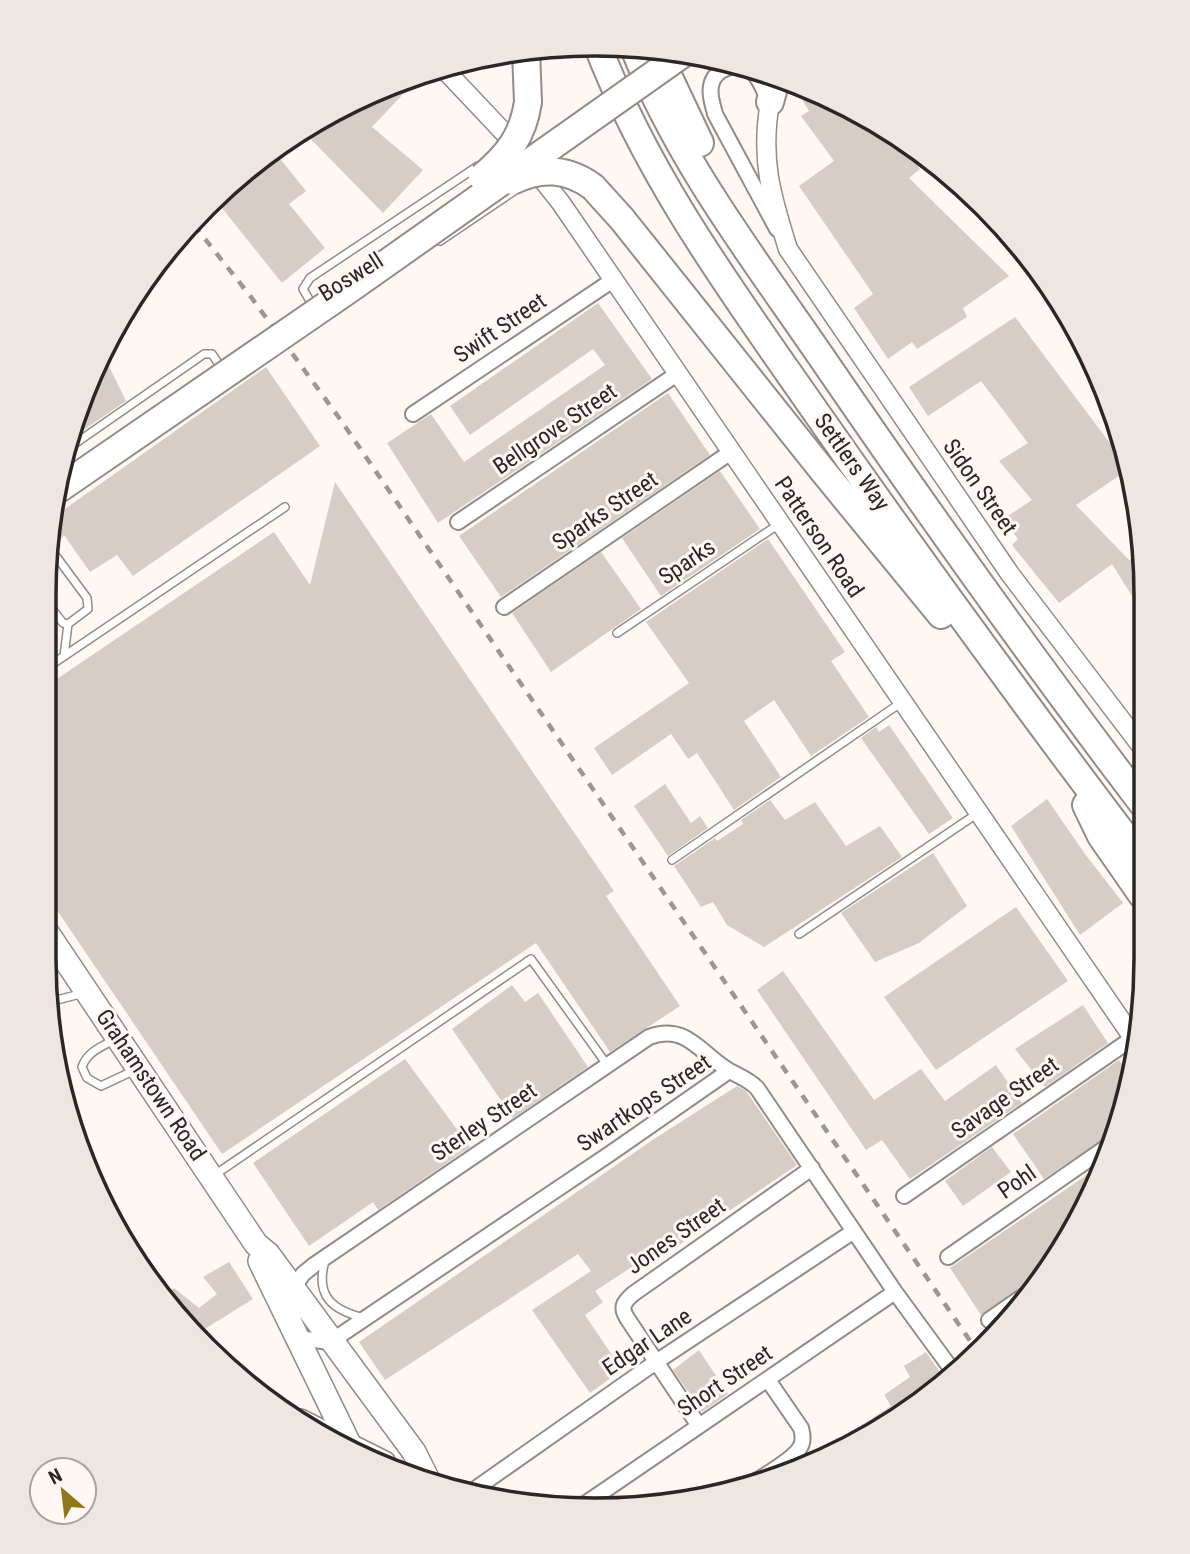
<svg xmlns="http://www.w3.org/2000/svg" width="1190" height="1554" font-family="'Roboto Condensed',sans-serif">
  <style>
    .building { fill: #d6cdc7 }
    .lines { fill: none; stroke-linecap: round; stroke-linejoin: round }
    .service-casing { stroke: #948b86; stroke-width: 10 }
    .minor-casing { stroke: #948b86; stroke-width: 18 }
    .tertiary-casing { stroke: #948b86; stroke-width: 21 }
    .primary-casing { stroke: #948b86; stroke-width: 26 }
    .motorway-casing { stroke: #948b86; stroke-width: 30 }
    .service { stroke: #fff; stroke-width: 7 }
    .minor { stroke: #fff; stroke-width: 14 }
    .tertiary { stroke: #fff; stroke-width: 18 }
    .primary { stroke: #fff; stroke-width: 23 }
    .motorway { stroke: #fff; stroke-width: 26 }
    .rail { stroke: #9b9692; stroke-width: 4.5; stroke-dasharray: 9 9; stroke-linecap: butt }
    .motorway-bridge-casing { stroke: #948b86; stroke-width: 30; stroke-linecap: butt }
    .motorway-bridge { stroke: #fff; stroke-width: 26 }
    .labels { text-anchor: middle; dominant-baseline: central; stroke-width: 6; stroke-linejoin: round; paint-order: stroke }
    .street-label { font-size: 23px; fill: #2a2725; stroke: #fff7f3 }
    .rim { fill: none; stroke: #2a2725; stroke-width: 3.5 }
  </style>
  <rect width="100%" height="100%" fill="#fff7f3"/>
  <path class="building" d="M422 74 372 127 423 170 383 213 302 130 384 86Z
    M792 82 806 86 889 130 920 169 909 178 1009 276 963 308 967 317 917 349 912 342 888 359 854 308 873 294 799 186 834 161 801 116 809 111Z
    M274 151 306 191 289 204 325 248 282 283 218 203Z
    M598 303 652 379 438 523 387 443 431 414 464 462 605 365 593 349 470 435 450 406Z
    M1015 317 1128 467 1129 469 1076 505 1129 560 1142 553V612L1112 564 1059 603 1012 545 1018 539 1003 519 1032 500 999 461 1028 443 981 381 928 416 909 387Z
    M101 350 126 401 66 442 101 351Z
    M266 367 320 446 133 576 117 555 90 572 64 535 56 545 49 535 52 518Z
    M668 393 710 455 501 597 459 536Z
    M720 471 760 529 661 596 622 538Z
    M335 482 614 891 606 896 680 1006 610 1052 536 943 222 1154 44 891 45 687 274 532 310 585Z
    M768 539 845 652 831 661 869 717 811 756 774 700 744 721 781 777 734 810 697 753 688 759 671 734 612 775 594 748 689 683 646 622Z
    M601 552 641 609 551 672 512 613Z
    M889 725 953 818 929 834 861 738 876 727 879 732Z
    M665 784 691 823 700 816 708 828 668 856 634 806Z
    M1047 799 1085 854 1123 903 1080 935 1011 826Z
    M770 800 785 820 815 802 846 846 880 826 902 857 764 947 727 925 713 902 701 907 674 866 715 838 717 841 743 824 741 820Z
    M933 853 967 906 919 943 875 962 841 913Z
    M1016 907 1068 981 936 1070 884 997Z
    M783 971 874 1100 921 1069 945 1101 996 1065 1022 1103 910 1179 882 1140 866 1150 757 990Z
    M512 985 525 1002 538 993 588 1067 513 1118 452 1029Z
    M1083 1005 1108 1043 1045 1087 1015 1049Z
    M405 1059 470 1147 378 1210 373 1202 309 1246 253 1163Z
    M1119 1060 1130 1075 1115 1131 1044 1179 1013 1134Z
    M737 1086 746 1091 797 1165 648 1266 644 1259 595 1291 603 1302 585 1315 622 1370 590 1393 532 1310 591 1271 578 1254 385 1380 359 1342 654 1139Z
    M992 1147 1011 1172 963 1206 945 1181Z
    M1106 1162 1104 1170 1049 1270 1037 1279 1030 1280 981 1315 950 1268Z
    M229 1262 253 1299 195 1335 163 1294 174 1288 199 1308 217 1294 203 1277Z
    M699 1350 728 1394 702 1412 673 1370Z
    M926 1352 946 1381 901 1418 848 1441 845 1436 891 1406 884 1395 910 1377 904 1366Z"/>
  <g class="lines">
    <defs>
      <path id="service" d="M440 241 517 189
        M314 308 303 289 310 278 478 166
        M63 452 204 354H212L222 369
        M45 600 63 623 68 624 88 609 87 598 47 544
        M617 633 779 524
        M64 656 68 624
        M45 669 285 507
        M672 860 902 702
        M799 934 978 813
        M49 1002 84 993
        M114 1040C101 1047 87 1052 82 1067L87 1078 101 1086 135 1070
        M213 1176 531 959 608 1066
        M325 1261C315 1296 332 1310 364 1318"/>
      <path id="minor" d="M769 101C764 92 760 78 752 72 737 61 714 68 711 86 709 96 713 105 715 114L777 229
        M413 414 613 280
        M458 522 677 374
        M504 607 731 452
        M904 1196 1133 1038
        M948 1257 1111 1144
        M290 1293 303 1274 314 1265 649 1037C686 1023 700 1053 728 1070 738 1076 748 1079 757 1088L895 1292 955 1374
        M989 1320 1035 1288
        M297 1338 330 1342 611 1153 729 1071
        M699 1426 627 1318C620 1307 624 1302 633 1294L812 1168
        M743 1489C757 1480 790 1462 799 1449 804 1443 803 1435 801 1428L768 1380
        M468 1494 656 1362 854 1231
        M579 1508 895 1292"/>
      <path id="tertiary" d="M443 68 511 140 561 203 1138 1045
        M770 102C760 159 771 195 788 249L1010 574 1142 747"/>
      <path id="primary" d="M44 928 256 1244 268 1254 414 1452 429 1482
        M260 1261 352 1450
        M300 1421 384 1463"/>
      <path id="motorway" d="M597 44C648 179 736 297 818 415 923 565 1031 713 1142 859
        M634 48C678 160 752 256 820 355 924 507 1030 656 1142 803
        M656 50 700 143
        M526 51 528 102
        M770 102 777 77
        M593 187 622 219 823 471 941 615
        M1086 805 1101 836 1142 895"/>
    </defs>
    <use href="#service" class="service-casing"/>
    <use href="#minor" class="minor-casing"/>
    <use href="#tertiary" class="tertiary-casing"/>
    <use href="#primary" class="primary-casing"/>
    <use href="#motorway" class="motorway-casing"/>
    <use href="#service" class="service"/>
    <use href="#minor" class="minor"/>
    <use href="#tertiary" class="tertiary"/>
    <use href="#primary" class="primary"/>
    <use href="#motorway" class="motorway"/>
    <path class="rail" d="M194 225 251 297 340 419 979 1354"/>
    <defs>
      <path id="motorway-bridge" d="M482 177C508 155 523 136 528 102
        M512 181C541 167 567 168 593 187
        M56 491 347 291 684 53"/>
    </defs>
    <use href="#motorway-bridge" class="motorway-bridge-casing"/>
    <use href="#motorway-bridge" class="motorway-bridge"/>
  </g>
  <g class="labels">
    <g class="street-label">
      <text transform="translate(351 277) rotate(-32)">Boswell</text>
      <text transform="translate(500 328) rotate(-34)">Swift Street</text>
      <text transform="translate(555 429) rotate(-34)">Bellgrove Street</text>
      <text transform="translate(852 462) rotate(55)">Settlers Way</text>
      <text transform="translate(980 487) rotate(55)">Sidon Street</text>
      <text transform="translate(605 511) rotate(-34)">Sparks Street</text>
      <text transform="translate(819 537) rotate(56)">Patterson Road</text>
      <text transform="translate(687 562) rotate(-34)">Sparks</text>
      <text transform="translate(151 1085) rotate(56)">Grahamstown Road</text>
      <text transform="translate(1005 1098) rotate(-35)">Savage Street</text>
      <text transform="translate(644 1103) rotate(-34)">Swartkops Street</text>
      <text transform="translate(484 1122) rotate(-34)">Sterley Street</text>
      <text transform="translate(1017 1182) rotate(-35)">Pohl</text>
      <text transform="translate(676 1236) rotate(-35)">Jones Street</text>
      <text transform="translate(647 1342) rotate(-34)">Edgar Lane</text>
      <text transform="translate(725 1381) rotate(-34)">Short Street</text>
    </g>
  </g>
  <path d="M0 0H1190V1554H0ZM595 56H595A539 539 0 0 1 1134 595V959A539 539 0 0 1 595 1498H595A539 539 0 0 1 56 959V595A539 539 0 0 1 595 56Z" fill="#eee6e3" fill-rule="evenodd"/>
  <path class="rim" d="M595 56H595A539 539 0 0 1 1134 595V959A539 539 0 0 1 595 1498H595A539 539 0 0 1 56 959V595A539 539 0 0 1 595 56Z"/>
  <g transform="translate(63 1491) rotate(332)"><circle r="33" fill="#fff7f3" stroke="#aaa4a1" stroke-width="2"/>
  <path d="M0-5L12 26L0 18L-12 26Z" fill="#91751a"/>
  <text y="-10" font-size="19" font-weight="bold" text-anchor="middle" fill="#2a2725">N</text>
  </g>
</svg>
